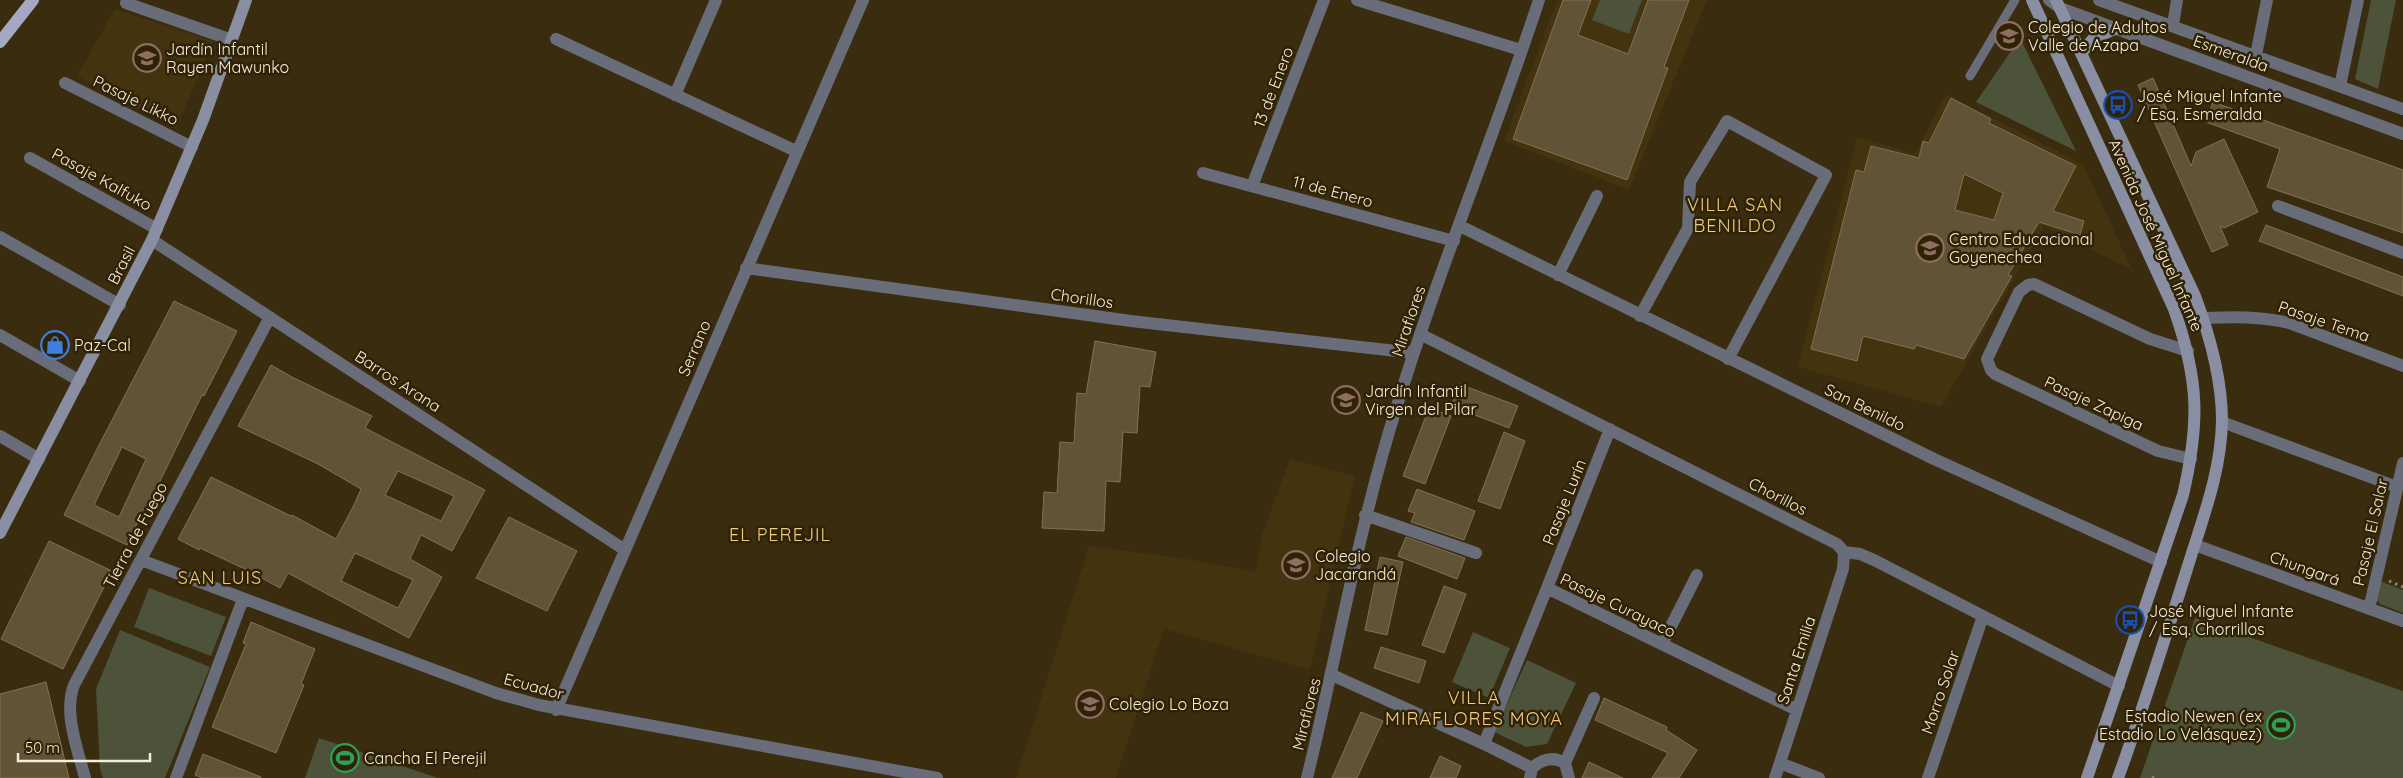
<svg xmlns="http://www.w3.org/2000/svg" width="2403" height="778" font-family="Quicksand,sans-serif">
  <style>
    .built { fill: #43330e }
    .green { fill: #4d523a }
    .building { fill: #615336; stroke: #807253; fill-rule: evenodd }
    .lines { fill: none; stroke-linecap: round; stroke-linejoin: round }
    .path { stroke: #8e836b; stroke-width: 3; stroke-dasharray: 2.5 4; stroke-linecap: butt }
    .service { stroke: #696c79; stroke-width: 9 }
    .minor { stroke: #696c79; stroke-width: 12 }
    .secondary { stroke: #8a8ea3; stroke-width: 12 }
    .primary { stroke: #a3a8c4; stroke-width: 12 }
    .labels { text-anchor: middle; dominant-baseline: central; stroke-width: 5; stroke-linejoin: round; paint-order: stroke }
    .poi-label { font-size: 16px; fill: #f5eddc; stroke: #2f2205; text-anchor: start }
    .street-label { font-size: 16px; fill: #f5eddc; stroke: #2f2205 }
    .neighbourhood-label { font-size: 18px; letter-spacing: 1px; fill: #f1cc83; stroke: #2f2205 }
  </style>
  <rect width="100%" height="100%" fill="#392c0f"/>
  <path class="built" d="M1557 0H1707L1629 190 1504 141Z
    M115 9 213 41 176 129 77 76Z
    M1946 94 2083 164 2133 271 2044 226 1941 407 1798 367 1857 137 1915 154Z
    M1290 459 1355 476 1310 670 1164 629 1116 778H1016L1089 546 1188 559 1256 572 1261 538Z"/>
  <path class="green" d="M1600 0H1642L1629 34 1592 20Z
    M2371 0H2396L2378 89 2355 79Z
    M2020 38 2076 151 1976 102Z
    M2380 581 2403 590V613L2380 604 2375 598Z
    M149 588 226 617 211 656 134 627Z
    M2195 618 2403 691V778H2140Z
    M120 630 210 667 165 778H103L100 769 96 689Z
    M1473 632 1510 648 1489 698 1452 682Z
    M1527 660 1576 683 1547 744 1526 747 1494 732Z
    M319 738 438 778H305Z"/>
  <path class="building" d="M1563 0H1591L1578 35 1628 54 1648 0H1689L1664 67 1668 68 1627 180 1513 139Z
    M2153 78 2191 166 2196 152 2224 139 2258 212 2224 228 2220 226 2228 245 2212 252 2138 85Z
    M1951 98 1991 119 1989 123 2076 166 2053 211 2084 221 2080 235 2039 222 2008 275 2012 276 1964 359 1916 345 1914 349 1863 336 1857 361 1811 349 1856 170 1864 172 1871 146 1919 158 1923 141 1929 143ZM1964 174 2003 193 1994 220 1955 210Z
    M2213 102 2403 170V233L2267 187 2280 149 2206 122Z
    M2266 225 2403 277V296L2259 241Z
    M174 301 237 331 204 396 202 395 143 516 141 515 127 545 64 515 96 451ZM122 447 146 459 119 517 94 505Z
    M1095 341 1156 352 1150 387 1140 386 1137 433 1123 432 1120 482 1106 481 1104 531 1042 528 1044 492 1057 493 1060 442 1074 443 1077 393 1086 394Z
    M271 365 292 377 372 416 365 428 485 490 452 551 421 535 410 559 442 577 409 638 288 573 280 588 247 570 200 548 199 550 178 539 211 477 291 516 292 515 336 539 355 503 361 489 318 464 238 426ZM398 471 454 496 441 521 385 495ZM355 553 413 580 398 608 341 581Z
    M1459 384 1518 406 1509 428 1451 406Z
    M1429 408 1451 416 1425 484 1403 476Z
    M1504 432 1525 441 1500 509 1478 501Z
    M1417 489 1475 511 1464 540 1411 522 1415 513 1408 511Z
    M509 517 577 551 547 611 476 578Z
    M1406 537 1465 558 1457 579 1398 556Z
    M49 541 112 571 63 669 1 639Z
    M1380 557 1403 562 1387 635 1365 630Z
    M1444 586 1466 594 1444 653 1422 645Z
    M251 622 315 649 301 684 304 685 276 753 212 727 246 644 243 643Z
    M1381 647 1426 661 1419 683 1374 668Z
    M46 682 69 778H0V694Z
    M1604 698 1667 727 1666 730 1697 750 1679 778H1652L1668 753 1595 720Z
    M1361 712 1383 721 1357 778H1332Z
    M203 754 261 777V778H202L195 775Z
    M1440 756 1461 766 1456 778H1430Z
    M1589 762 1623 778H1582Z"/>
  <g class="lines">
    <path class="path" d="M2389 581 2403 587
      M2152 777 2154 778"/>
    <path class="service" d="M1970 76 2015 0"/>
    <path class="minor" d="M1357 0 1521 50
      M2049 0 2060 8 2403 134
      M2099 0 2403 109
      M126 3 232 40
      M2173 25 2177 0
      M556 39 796 151
      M2256 55 2267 0
      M65 83 192 147
      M2340 86 2358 0
      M675 95 716 0
      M30 158 157 229
      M1203 173 1454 241
      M1252 186 1324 0
      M2278 206 2403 253
      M1460 226 1934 459 2161 562
      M0 237 120 305
      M152 240 625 550
      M746 268 1131 321 1414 353
      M1558 275 1597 196
      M1640 316 1688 228 1690 182 1727 121 1826 175 1728 359
      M2203 318C2233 317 2260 316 2289 323L2403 366
      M1420 334 1837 544 1844 552 1860 554 1874 560 2119 686
      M0 335 80 381
      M2188 351 2150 339 2034 284 2028 285 2019 292 1987 359 1991 370 1995 374 2158 451 2191 459
      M2222 422 2397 487
      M0 436 39 459
      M1365 515 1476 553
      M2195 545 2403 621
      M141 560 496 693 539 705 937 778
      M1547 588 1610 429
      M2369 609 2403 463
      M1662 644 1697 575
      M1332 675 1484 744 1532 768
      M556 710 863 0
      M1484 744 1547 588 1797 710
      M1565 763 1594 698
      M1780 763 1819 778
      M85 778C78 750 63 713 74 685L270 317
      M176 778 243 599
      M1307 778C1337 655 1358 530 1396 409 1438 271 1494 137 1539 0
      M1530 778 1532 768C1542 759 1553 756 1565 763L1569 778
      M1775 778 1843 569 1844 552
      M1928 778 1983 616"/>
    <path class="secondary" d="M2032 0 2174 309C2199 380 2200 422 2183 495L2087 778
      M2056 0 2195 296C2210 336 2222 378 2222 421 2221 473 2202 520 2187 569 2165 639 2143 709 2118 778
      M2082 52 2094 38 2117 28
      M0 533 152 240 203 120 246 0"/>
    <path class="primary" d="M0 42 33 0"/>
  </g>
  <defs>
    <symbol id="school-ring" viewBox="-11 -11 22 22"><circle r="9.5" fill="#2f2205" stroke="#8d6e63" stroke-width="1.5"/><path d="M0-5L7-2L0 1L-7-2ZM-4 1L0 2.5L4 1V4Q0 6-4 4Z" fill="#8d6e63"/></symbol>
    <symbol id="bus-ring" viewBox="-11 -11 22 22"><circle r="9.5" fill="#2f2205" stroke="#1a4fb4" stroke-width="1.5"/><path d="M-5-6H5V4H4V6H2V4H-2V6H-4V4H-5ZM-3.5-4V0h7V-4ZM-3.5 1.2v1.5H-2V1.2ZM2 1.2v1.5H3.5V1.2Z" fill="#1a4fb4"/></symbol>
    <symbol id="shop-ring" viewBox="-11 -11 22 22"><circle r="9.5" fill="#2f2205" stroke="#3f7fe0" stroke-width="1.5"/><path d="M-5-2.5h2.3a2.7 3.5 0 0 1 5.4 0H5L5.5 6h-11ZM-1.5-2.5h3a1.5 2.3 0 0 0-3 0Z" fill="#3f7fe0"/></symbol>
    <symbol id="stadium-ring" viewBox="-11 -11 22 22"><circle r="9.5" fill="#2f2205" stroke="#2e9e5b" stroke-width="1.5"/><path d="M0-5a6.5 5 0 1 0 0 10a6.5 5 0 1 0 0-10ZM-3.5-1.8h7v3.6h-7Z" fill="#2e9e5b"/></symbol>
  </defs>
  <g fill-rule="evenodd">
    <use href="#school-ring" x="1993" y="20" width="32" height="32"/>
    <use href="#school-ring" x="131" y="42" width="32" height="32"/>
    <use href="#bus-ring" x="2102" y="89" width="32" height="32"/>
    <use href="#school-ring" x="1914" y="232" width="32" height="32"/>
    <use href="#shop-ring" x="39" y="329" width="32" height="32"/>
    <use href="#school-ring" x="1330" y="384" width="32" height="32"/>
    <use href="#school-ring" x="1280" y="549" width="32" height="32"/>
    <use href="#bus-ring" x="2114" y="604" width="32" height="32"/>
    <use href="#school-ring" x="1074" y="688" width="32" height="32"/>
    <use href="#stadium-ring" x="2265" y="709" width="32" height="32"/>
    <use href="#stadium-ring" x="329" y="742" width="32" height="32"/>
  </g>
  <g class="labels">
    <g class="poi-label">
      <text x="2028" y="27">Colegio de Adultos<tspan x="2028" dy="18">Valle de Azapa</tspan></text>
      <text x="166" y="49">Jardín Infantil<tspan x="166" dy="18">Rayen Mawunko</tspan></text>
      <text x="2137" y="96">José Miguel Infante<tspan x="2137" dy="18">/ Esq. Esmeralda</tspan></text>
      <text x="1949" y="239">Centro Educacional<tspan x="1949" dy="18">Goyenechea</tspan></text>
      <text x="74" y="345">Paz-Cal</text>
      <text x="1365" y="391">Jardín Infantil<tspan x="1365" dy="18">Virgen del Pilar</tspan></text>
      <text x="1315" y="556">Colegio<tspan x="1315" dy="18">Jacarandá</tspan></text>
      <text x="2149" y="611">José Miguel Infante<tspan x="2149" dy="18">/ Esq. Chorrillos</tspan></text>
      <text x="1109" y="704">Colegio Lo Boza</text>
      <text x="2262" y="716" text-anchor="end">Estadio Newen (ex<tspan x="2262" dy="18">Estadio Lo Velásquez)</tspan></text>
      <text x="364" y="758">Cancha El Perejil</text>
    </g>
    <g class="street-label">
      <text transform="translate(2231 53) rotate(20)">Esmeralda</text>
      <text transform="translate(1273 87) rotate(-69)">13 de Enero</text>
      <text transform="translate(136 100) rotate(26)">Pasaje Likko</text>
      <text transform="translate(102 179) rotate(29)">Pasaje Kalfuko</text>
      <text transform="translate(1333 191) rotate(15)">11 de Enero</text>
      <text transform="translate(2156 235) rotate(66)">Avenida José Miguel Infante</text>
      <text transform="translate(121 265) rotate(-63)">Brasil</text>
      <text transform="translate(1082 298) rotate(8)">Chorillos</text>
      <text transform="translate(1408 321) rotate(-71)">Miraflores</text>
      <text transform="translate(2324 321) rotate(19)">Pasaje Tema</text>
      <text transform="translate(694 348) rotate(-67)">Serrano</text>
      <text transform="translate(398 381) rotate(33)">Barros Arana</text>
      <text transform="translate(2094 403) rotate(25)">Pasaje Zapiga</text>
      <text transform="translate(1865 407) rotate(26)">San Benildo</text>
      <text transform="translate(1778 496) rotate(27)">Chorillos</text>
      <text transform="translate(1564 502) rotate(-68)">Pasaje Lurín</text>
      <text transform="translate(2370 532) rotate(-77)">Pasaje El Salar</text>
      <text transform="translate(135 535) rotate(-62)">Tierra de Fuego</text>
      <text transform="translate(2305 568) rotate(20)">Chungará</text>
      <text transform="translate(1618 605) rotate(26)">Pasaje Curayaco</text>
      <text transform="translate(1796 660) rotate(-72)">Santa Emilia</text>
      <text transform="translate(534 686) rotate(15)">Ecuador</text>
      <text transform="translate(1940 692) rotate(-71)">Morro Solar</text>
      <text transform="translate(1306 714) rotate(-76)">Miraflores</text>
    </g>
    <g class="neighbourhood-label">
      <text x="1735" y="204">VILLA SAN<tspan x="1735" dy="21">BENILDO</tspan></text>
      <text x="780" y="534">EL PEREJIL</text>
      <text x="220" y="577">SAN LUIS</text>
      <text x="1474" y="697">VILLA<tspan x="1474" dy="21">MIRAFLORES MOYA</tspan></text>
    </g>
  </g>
  <path d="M18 753v8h132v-8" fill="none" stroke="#f5eddc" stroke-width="2.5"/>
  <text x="25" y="753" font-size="15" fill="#f5eddc" stroke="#2f2205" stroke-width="4" paint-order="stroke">50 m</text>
</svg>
